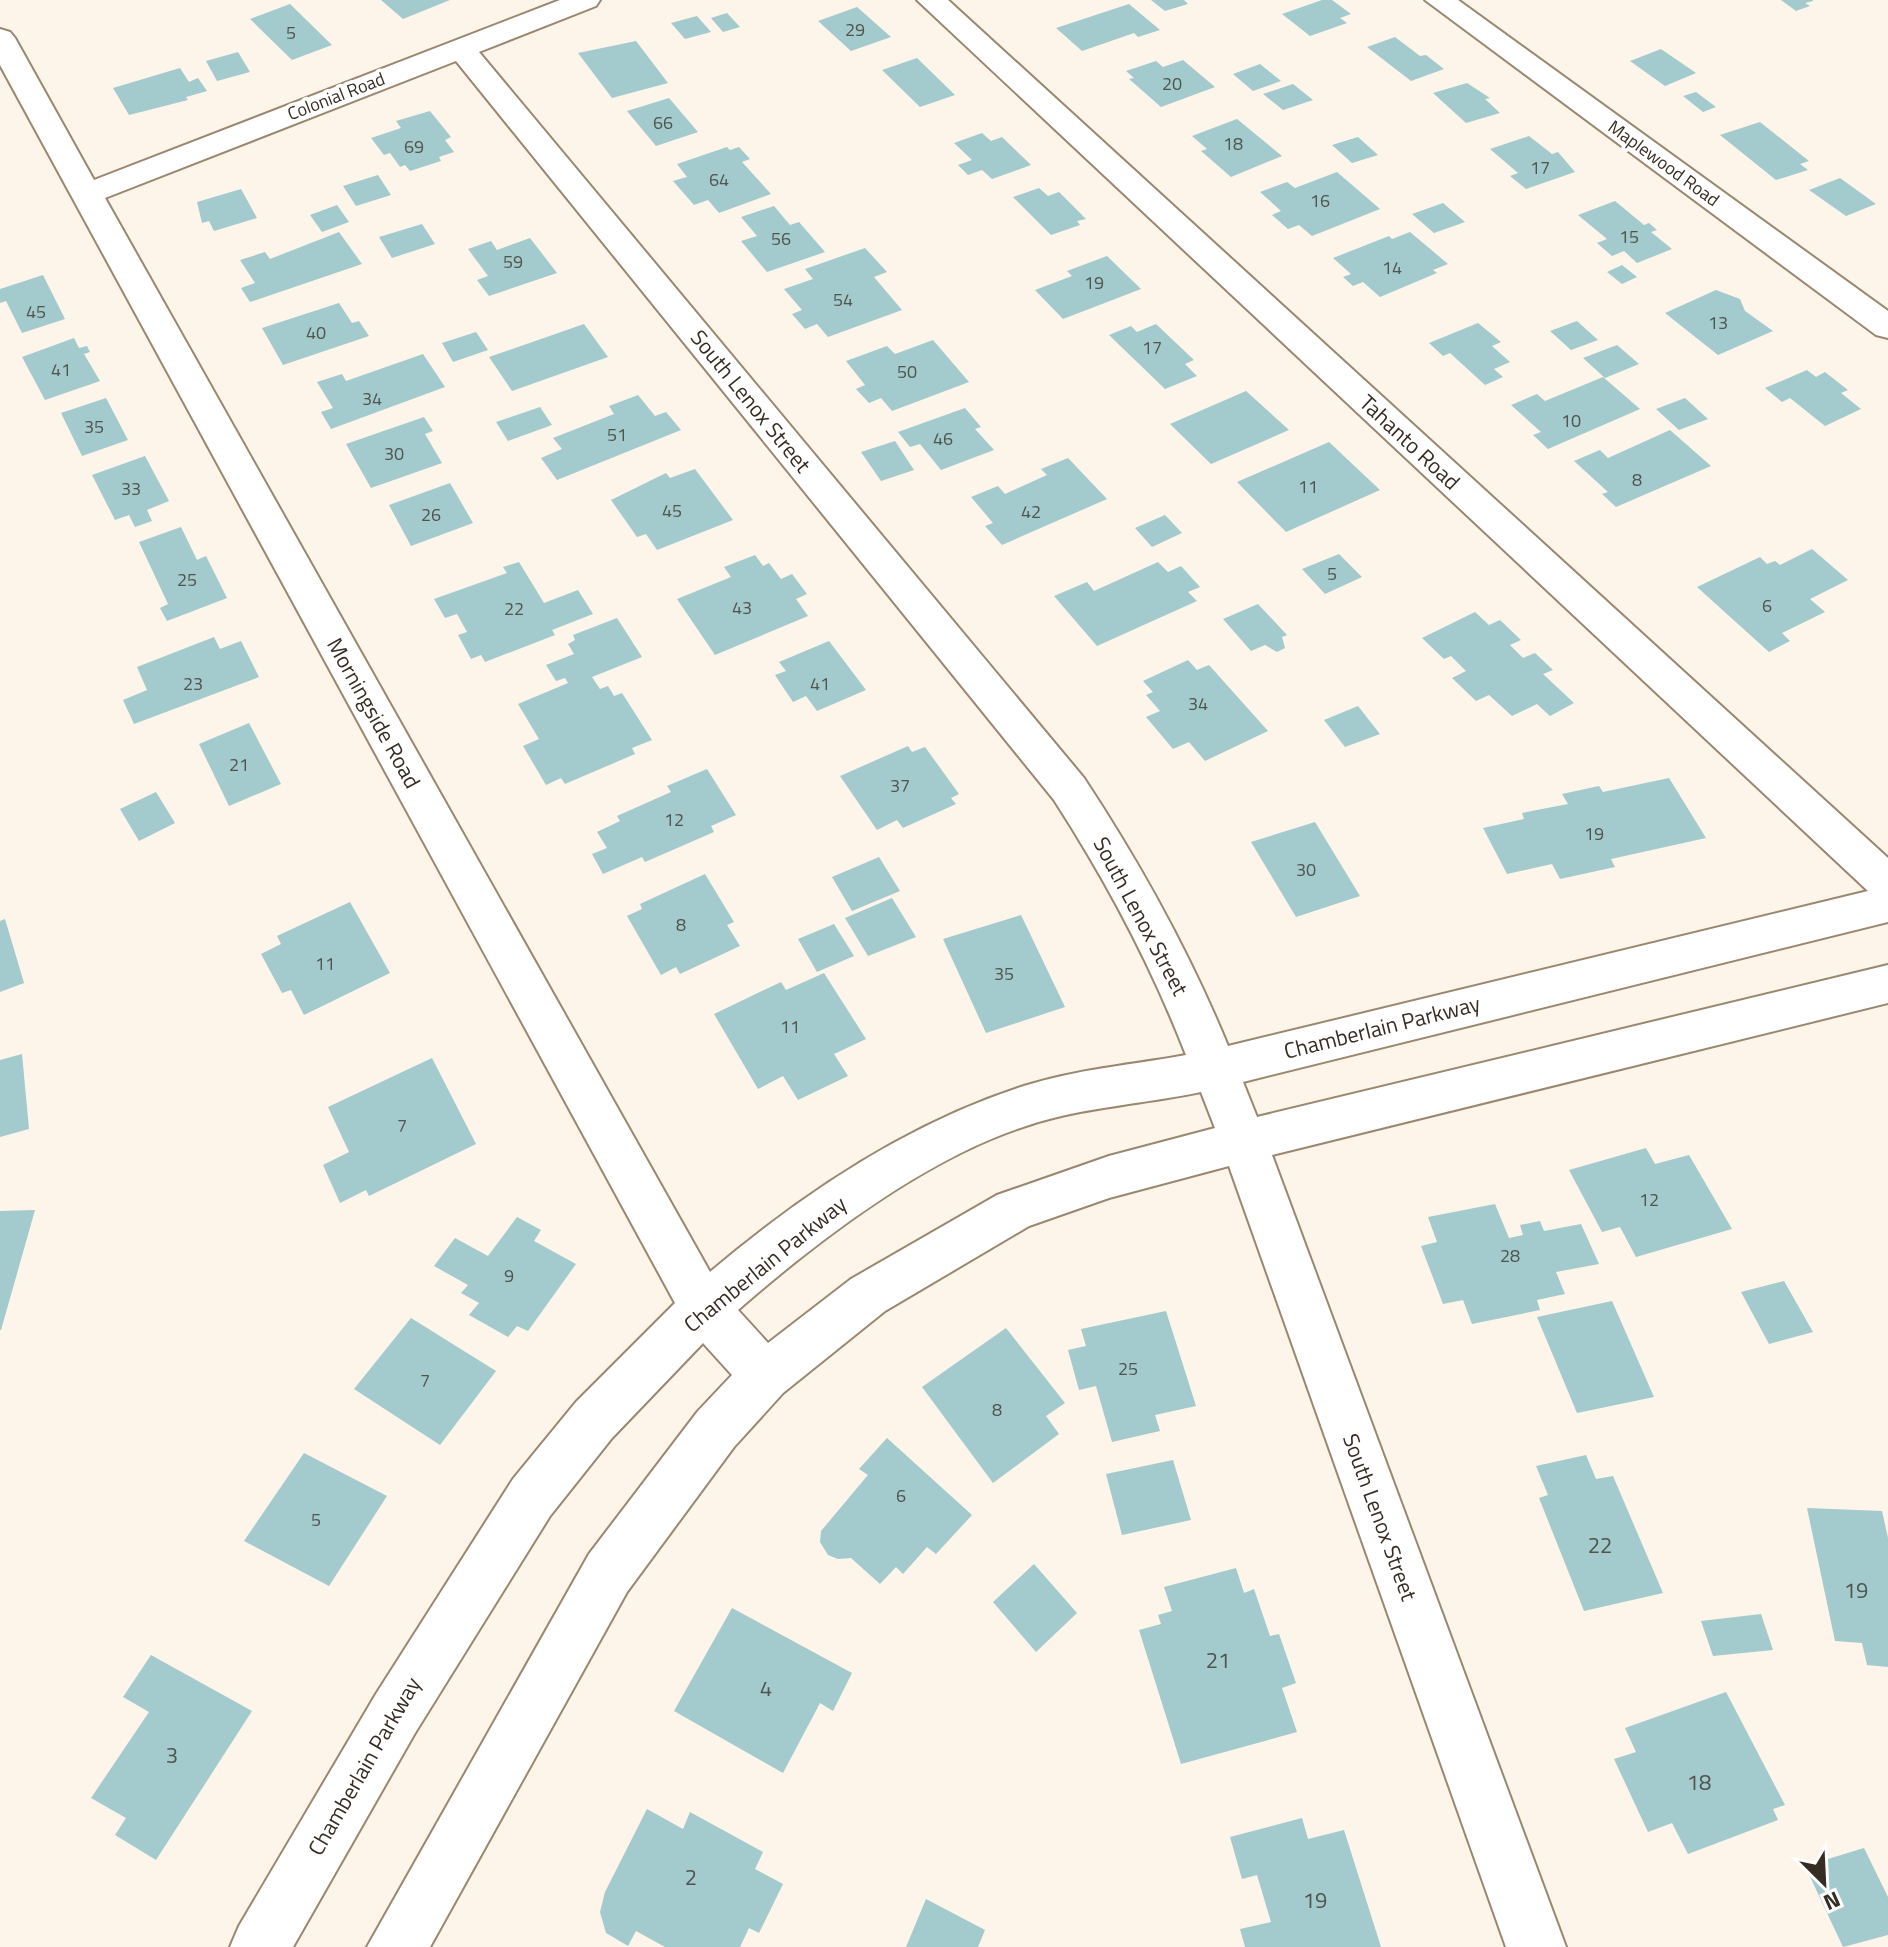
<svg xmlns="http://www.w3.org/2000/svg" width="1888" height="1947" font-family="'Titillium Web',sans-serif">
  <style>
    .building { fill: #a3cacd }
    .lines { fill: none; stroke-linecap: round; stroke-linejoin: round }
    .street-casing { stroke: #9a876f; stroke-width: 4 }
    .street { fill: #fff; fill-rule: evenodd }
    .labels { text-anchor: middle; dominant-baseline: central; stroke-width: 7; stroke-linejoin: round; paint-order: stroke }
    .number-label { font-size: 18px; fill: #50544e }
    .far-street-label { font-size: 18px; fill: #352d23; stroke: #fff }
    .street-label { font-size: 22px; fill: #352d23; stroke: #fff }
    .near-number-label { font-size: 22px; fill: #50544e }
  </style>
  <rect width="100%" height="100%" fill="#fdf4ea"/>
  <path class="building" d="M381 0H450L403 19Z
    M1151 0H1184L1188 4 1165 11Z
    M1322 0H1332L1351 14 1340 18 1347 23 1310 36 1282 14Z
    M1781 0H1813V1L1805 3 1810 6 1796 11Z
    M290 4 332 45 292 60 250 19Z
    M1129 4 1160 30 1138 37 1134 33 1082 51 1056 28Z
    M857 7 891 37 851 51 818 21Z
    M727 13 740 27 723 32 711 18Z
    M697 16 711 32 685 39 671 23Z
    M1395 37 1420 56 1426 55 1444 69 1411 81 1367 47Z
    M636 41 668 83 612 98 578 53Z
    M1661 49 1696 73 1665 86 1630 61Z
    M238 52 250 72 217 81 206 61Z
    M917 58 955 95 920 107 882 70Z
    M1183 60 1215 87 1161 107 1129 79 1134 78 1126 71 1156 61 1163 67Z
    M1260 64 1281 81 1253 91 1233 74Z
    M180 68 189 82 198 78 207 91 186 97 188 100 129 115 113 88Z
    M1467 83 1490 98 1485 99 1500 113 1466 123 1433 93Z
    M1293 84 1313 100 1283 110 1263 94Z
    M1696 92 1716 107 1703 112 1683 96Z
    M669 98 698 132 656 146 627 111Z
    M430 111 451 137 445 140 454 152 439 157 441 161 410 171 405 165 400 167 390 153 384 155 371 138 401 128 396 121Z
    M1237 119 1282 156 1231 177 1201 151 1207 149 1192 136Z
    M1760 122 1809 161 1800 164 1808 170 1776 180 1720 135Z
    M982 133 991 141 1002 137 1031 165 992 179 982 170 968 175 958 165 972 160 954 143Z
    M1529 136 1552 154 1558 152 1575 172 1526 189 1510 176 1518 173 1490 149Z
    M1358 137 1378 155 1352 163 1332 145Z
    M727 147 730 150 739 147 750 159 742 162 771 194 719 213 708 200 694 205 673 181 687 177 677 164Z
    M1337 172 1380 209 1312 236 1299 225 1288 229 1272 215 1281 211 1260 192 1287 182 1295 188Z
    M378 175 391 195 356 206 343 186Z
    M1840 178 1876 204 1846 216 1809 190Z
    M1039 188 1048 196 1059 192 1086 219 1077 221 1080 225 1051 235 1013 197Z
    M241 189 257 218 214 231 209 221 202 223 197 202Z
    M1615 201 1644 225 1649 223 1657 230 1651 232 1672 249 1637 263 1624 251 1612 256 1597 243 1607 239 1578 215Z
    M1443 203 1465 222 1434 233 1412 214Z
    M337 205 349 222 322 232 310 215Z
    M774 206 790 225 799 222 825 252 767 272 741 241 757 236 741 217Z
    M422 224 435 244 392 258 379 237Z
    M339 232 362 264 250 302 241 288 255 283 240 260 265 252 270 259Z
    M1410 232 1448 264 1433 270 1437 273 1380 297 1363 282 1353 286 1343 277 1351 274 1333 258 1389 236 1392 239Z
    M530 238 557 273 489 296 477 280 488 276 468 249 491 241 497 250Z
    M865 248 887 272 874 277 902 310 828 337 817 324 805 329 792 314 802 310 784 289 813 279 805 269Z
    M1107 256 1141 289 1063 319 1035 290 1072 276 1067 271Z
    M1622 265 1637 277 1622 284 1607 272Z
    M43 275 65 319 22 333 6 301 0 303V289Z
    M1716 290 1740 299 1745 311 1773 331 1718 355 1665 313Z
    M339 303 352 323 359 321 369 336 283 365 262 328Z
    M1577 321 1598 340 1571 350 1550 331Z
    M1478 323 1501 342 1492 346 1510 362 1494 369 1503 377 1485 385 1450 353 1443 356 1429 343Z
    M584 324 608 357 512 391 489 357Z
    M1156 324 1194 360 1185 364 1197 376 1165 389 1109 335 1131 326 1137 332Z
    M476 332 488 350 453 362 442 343Z
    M74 338 79 348 87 346 90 352 84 354 100 381 45 400 22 357Z
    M933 340 969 382 892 411 881 398 869 403 856 389 865 385 846 361 887 346 895 354Z
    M1617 345 1639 364 1605 378 1583 358Z
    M423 354 445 387 331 429 321 412 333 408 317 382 342 374 346 381Z
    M1807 370 1816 377 1825 372 1848 390 1841 393 1861 409 1825 426 1790 398 1782 402 1765 388Z
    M1603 377 1640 409 1548 449 1533 435 1541 432 1511 405 1537 394 1545 401Z
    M1246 391 1289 430 1211 464 1170 424Z
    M638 395 655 416 666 412 681 430 557 480 541 458 562 449 553 438 614 414 609 406Z
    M106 398 128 440 82 456 61 413Z
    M1685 398 1708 419 1679 430 1656 409Z
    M540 407 552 425 508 441 496 422Z
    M965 408 981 427 975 429 994 450 941 470 920 444 910 447 898 432Z
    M424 417 433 431 425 434 442 463 371 488 346 444Z
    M1670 430 1711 466 1616 507 1602 494 1608 492 1574 461 1600 450 1608 458Z
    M895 441 914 470 881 481 861 452Z
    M1329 442 1380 490 1286 532 1237 482Z
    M145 456 169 501 147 510 152 521 135 527 129 515 115 520 92 475Z
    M1068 458 1107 499 1002 545 985 526 993 523 971 497 998 486 1005 494 1047 475 1041 469Z
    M695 469 733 520 657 550 646 534 637 537 611 500 666 473 670 478Z
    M450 483 473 523 411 546 389 505Z
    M1165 515 1182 533 1152 547 1135 528Z
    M181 527 197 560 206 556 227 598 167 621 160 608 168 604 139 542Z
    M1812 549 1848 580 1810 599 1825 612 1782 633 1790 641 1769 652 1697 587 1760 557 1767 564 1775 561 1780 565Z
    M1339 554 1362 577 1325 594 1302 569Z
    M755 555 763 566 769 563 781 579 792 574 807 594 796 599 808 616 715 655 677 599 731 577 724 567Z
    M519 562 544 603 578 590 593 614 552 630 555 635 485 662 481 655 471 659 458 635 467 632 457 614 445 618 434 599 507 573 503 567Z
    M1158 562 1168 572 1181 566 1200 587 1188 592 1197 601 1097 646 1054 596 1087 582 1094 591Z
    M1258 604 1287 635 1282 637 1285 648 1277 652 1265 645 1251 651 1223 619Z
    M1475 612 1489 625 1500 620 1521 640 1510 645 1523 658 1535 653 1553 670 1543 674 1574 703 1550 716 1537 704 1512 716 1489 695 1476 701 1452 678 1466 671 1451 656 1444 659 1422 638Z
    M617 618 642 657 592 677 600 689 608 686 614 696 622 693 652 740 632 748 635 754 565 784 561 778 546 785 523 746 539 739 518 704 568 683 565 678 556 681 546 665 574 654 568 644 575 640 573 635Z
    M214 637 220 649 241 641 259 677 134 724 123 700 147 690 137 667Z
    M829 641 866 690 817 711 806 696 793 702 775 675 786 671 779 662Z
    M1188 660 1197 670 1209 665 1268 731 1205 761 1189 742 1173 749 1146 717 1160 711 1146 695 1153 692 1143 681Z
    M1358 706 1380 734 1345 747 1324 720Z
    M249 723 281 784 229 806 199 744Z
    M908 746 912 752 925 747 959 794 951 798 956 804 903 828 897 820 877 830 840 776Z
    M707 769 736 815 711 826 714 832 645 862 642 857 603 874 592 854 607 848 597 832 620 821 617 816 671 792 667 786Z
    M1669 778 1706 838 1611 859 1615 867 1560 879 1552 864 1507 874 1483 828 1524 819 1522 813 1568 804 1562 794 1599 786 1603 792Z
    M156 792 175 823 139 841 120 809Z
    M1315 822 1360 896 1296 917 1251 842Z
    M879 857 900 891 852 911 832 877Z
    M705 874 734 922 727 925 740 946 680 974 676 967 661 975 627 916 642 909 640 904Z
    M892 898 916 937 868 956 845 918Z
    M350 902 390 973 304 1015 291 990 282 993 261 954 281 944 277 936Z
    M1021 915 1065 1007 986 1033 943 939Z
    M5 919 24 983 0 992V921Z
    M834 924 854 956 817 972 798 939Z
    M824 973 866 1039 834 1054 848 1076 798 1100 783 1076 758 1089 714 1014 781 982 786 990Z
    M22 1054 29 1129 0 1137V1060Z
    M432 1058 476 1144 369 1196 366 1190 340 1203 323 1165 349 1152 328 1107Z
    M1646 1148 1655 1164 1689 1155 1732 1229 1636 1257 1620 1227 1602 1232 1569 1170Z
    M1495 1204 1509 1238 1523 1235 1520 1225 1540 1221 1544 1231 1581 1224 1599 1264 1556 1272 1565 1294 1537 1300 1540 1310 1472 1324 1463 1300 1443 1304 1421 1246 1437 1242 1428 1217Z
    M35 1210 1 1330H0V1211Z
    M517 1217 541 1230 534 1241 576 1264 528 1331 517 1326 508 1337 469 1315 479 1303 461 1293 468 1285 434 1266 455 1238 488 1256Z
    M1784 1281 1813 1332 1769 1344 1741 1292Z
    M1612 1301 1654 1397 1577 1413 1537 1317Z
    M1166 1311 1196 1406 1155 1415 1160 1431 1112 1442 1096 1386 1079 1390 1068 1350 1086 1346 1081 1329Z
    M411 1318 496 1371 440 1445 354 1389Z
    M1006 1328 1065 1403 1046 1416 1059 1434 993 1483 922 1387Z
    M887 1438 972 1515 936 1554 927 1547 903 1574 896 1567 880 1584 851 1558 838 1559 828 1555 820 1542 821 1531 868 1475 859 1469Z
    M304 1453 387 1496 329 1586 244 1541Z
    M1586 1455 1596 1479 1613 1476 1663 1593 1584 1611 1539 1498 1548 1495 1536 1466Z
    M1173 1460 1191 1520 1122 1535 1106 1474Z
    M1807 1508 1882 1511 1888 1538V1667L1867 1665 1862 1643 1835 1641Z
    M1034 1564 1077 1613 1036 1652 993 1602Z
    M1236 1568 1244 1593 1254 1589 1270 1636 1279 1634 1296 1683 1282 1688 1297 1732 1181 1764 1139 1630 1161 1624 1158 1615 1172 1611 1164 1587Z
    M732 1608 852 1673 833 1711 820 1703 783 1773 674 1711Z
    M1761 1614 1773 1650 1713 1656 1701 1621Z
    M151 1655 252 1711 156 1860 115 1835 126 1818 91 1798 149 1712 123 1697Z
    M1726 1692 1785 1805 1773 1809 1778 1820 1688 1854 1672 1823 1648 1832 1614 1759 1636 1752 1625 1728Z
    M647 1809 683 1829 690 1812 763 1852 755 1869 783 1884 759 1933 749 1928 740 1947H665L636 1931 628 1946 606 1933 600 1912 605 1892Z
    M1302 1818 1308 1839 1344 1830 1381 1947H1245L1240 1929 1271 1922 1257 1875 1242 1879 1230 1837Z
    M1864 1848 1888 1897V1935L1843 1947 1805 1866Z
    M926 1899 985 1930 978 1947H906Z"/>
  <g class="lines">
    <defs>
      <path id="street" d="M560 0H600L596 6 479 52 1084 778C1140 863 1189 951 1228 1046L1868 891 917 0H948L1888 858V922L1243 1082 1257 1117 1888 965V1003L1272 1155 1566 1947H1506L1229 1166 1109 1198 1029 1226 885 1311 783 1393 734 1447 627 1592 430 1947H367L589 1554 698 1411 732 1375 703 1343 612 1438 550 1516 415 1733 293 1947H230L239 1926 376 1694 513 1479 576 1402 675 1303 0 65V29L10 32 15 38 94 180ZM456 61 1054 800C1107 882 1151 965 1186 1055 1132 1065 1077 1069 1024 1086 908 1123 802 1194 710 1272L105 198ZM1201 1092 1215 1128 1109 1156 997 1195 851 1279 768 1343 738 1310C817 1241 926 1158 1026 1126 1083 1107 1143 1104 1201 1092Z
        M1425 0H1458L1888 311V338L1876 335Z"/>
    </defs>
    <use href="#street" class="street-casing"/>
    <use href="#street" class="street"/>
  </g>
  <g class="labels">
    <g class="number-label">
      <text x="855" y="29">29</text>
      <text x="291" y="32">5</text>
      <text x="1172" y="83">20</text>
      <text x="663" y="122">66</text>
      <text x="1233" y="143">18</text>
      <text x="414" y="146">69</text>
      <text x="1540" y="167">17</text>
      <text x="719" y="179">64</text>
      <text x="1320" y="200">16</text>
      <text x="1629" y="236">15</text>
      <text x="781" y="238">56</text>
      <text x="513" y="261">59</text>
      <text x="1392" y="267">14</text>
      <text x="1094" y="282">19</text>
      <text x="843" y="299">54</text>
      <text x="36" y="311">45</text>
      <text x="1718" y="322">13</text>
      <text x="316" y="332">40</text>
      <text x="1152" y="347">17</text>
      <text x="61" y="369">41</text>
      <text x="907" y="371">50</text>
      <text x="372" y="398">34</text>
      <text x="1571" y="420">10</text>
      <text x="94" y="426">35</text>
      <text x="617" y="434">51</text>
      <text x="943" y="438">46</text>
      <text x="394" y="453">30</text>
      <text x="1637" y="479">8</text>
      <text x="1308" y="486">11</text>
      <text x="131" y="488">33</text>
      <text x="672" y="510">45</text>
      <text x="1031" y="511">42</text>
      <text x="431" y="514">26</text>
      <text x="1332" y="573">5</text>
      <text x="187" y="579">25</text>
      <text x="1767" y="605">6</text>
      <text x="742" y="607">43</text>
      <text x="514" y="608">22</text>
      <text x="193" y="683">23</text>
      <text x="820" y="683">41</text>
      <text x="1198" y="703">34</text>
      <text x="239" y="764">21</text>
      <text x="900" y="785">37</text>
      <text x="674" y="819">12</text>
      <text x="1594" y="833">19</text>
      <text x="1306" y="869">30</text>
      <text x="681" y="924">8</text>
      <text x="325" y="963">11</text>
      <text x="1004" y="973">35</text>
      <text x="790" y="1026">11</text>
      <text x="402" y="1125">7</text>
      <text x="1649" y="1199">12</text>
      <text x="1510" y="1255">28</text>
      <text x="509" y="1275">9</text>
      <text x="1128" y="1368">25</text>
      <text x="425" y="1380">7</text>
      <text x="997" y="1409">8</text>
      <text x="901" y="1495">6</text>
      <text x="316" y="1519">5</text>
    </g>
    <g class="far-street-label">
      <text transform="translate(336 96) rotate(-21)">Colonial Road</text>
      <text transform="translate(1664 163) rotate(36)">Maplewood Road</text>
    </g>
    <g class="street-label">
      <text transform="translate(751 401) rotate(51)">South Lenox Street</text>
      <text transform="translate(1410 442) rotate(43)">Tahanto Road</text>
      <text transform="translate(374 713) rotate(61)">Morningside Road</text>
      <text transform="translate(1141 916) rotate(62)">South Lenox Street</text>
      <text transform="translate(1382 1027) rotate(-14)">Chamberlain Parkway</text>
      <text transform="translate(765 1264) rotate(-39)">Chamberlain Parkway</text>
      <text transform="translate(1380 1517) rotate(70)">South Lenox Street</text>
      <text transform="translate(364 1766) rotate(-60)">Chamberlain Parkway</text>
    </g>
    <g class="near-number-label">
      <text x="1600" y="1545">22</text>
      <text x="1856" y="1590">19</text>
      <text x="1218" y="1660">21</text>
      <text x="766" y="1688">4</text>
      <text x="172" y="1755">3</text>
      <text x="1699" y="1782">18</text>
      <text x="691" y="1877">2</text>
      <text x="1315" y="1900">19</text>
    </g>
  </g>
  <g transform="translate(1824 1883) rotate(156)" stroke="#ffffff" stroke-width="6" paint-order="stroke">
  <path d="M0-6L14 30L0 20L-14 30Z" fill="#352d23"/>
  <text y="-12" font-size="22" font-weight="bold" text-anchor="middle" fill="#352d23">N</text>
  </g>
</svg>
